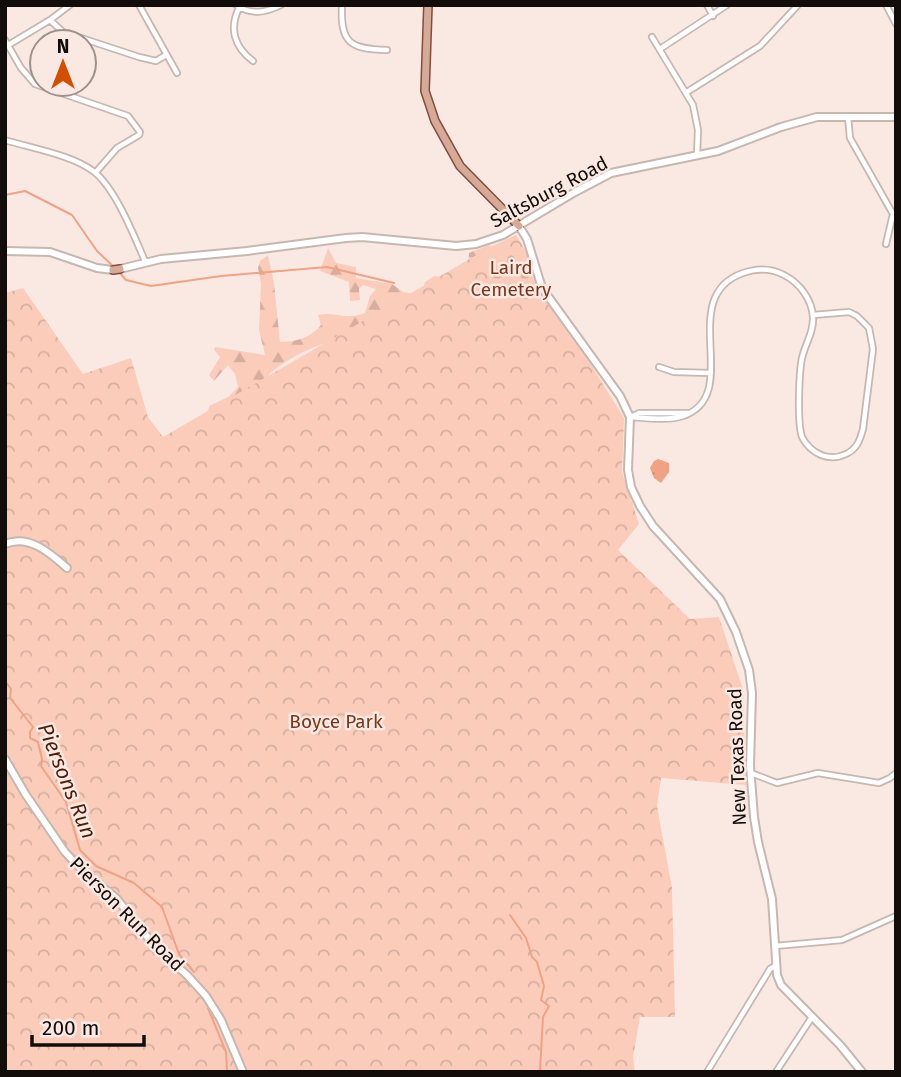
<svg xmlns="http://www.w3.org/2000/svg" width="901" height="1077" font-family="'Fira Sans',sans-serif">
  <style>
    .forest { fill: url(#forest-firs) }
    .cemetery { fill: url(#cemetery-stones) }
    .park { fill: url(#park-crowns) }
    .water { fill: url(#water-ripples) }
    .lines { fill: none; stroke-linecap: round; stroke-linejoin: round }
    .stream { stroke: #f1a284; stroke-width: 2 }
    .street-casing { stroke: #c7b7b1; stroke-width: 8 }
    .secondary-casing { stroke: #c7b7b1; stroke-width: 10 }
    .primary-casing { stroke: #814e3a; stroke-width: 10 }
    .street { stroke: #fff; stroke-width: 4.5 }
    .secondary { stroke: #fff; stroke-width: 6 }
    .primary { stroke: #d7aa98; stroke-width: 7 }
    .labels { text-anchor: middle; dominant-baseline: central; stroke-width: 5; stroke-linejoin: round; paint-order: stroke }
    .street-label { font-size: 19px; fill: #120d0b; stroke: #fae9e3 }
    .park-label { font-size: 19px; fill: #7d3718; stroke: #fae9e3 }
    .water-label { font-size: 21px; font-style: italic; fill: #4e1e08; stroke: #fae9e3 }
  </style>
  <defs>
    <pattern id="forest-firs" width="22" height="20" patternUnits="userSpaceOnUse" patternTransform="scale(1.75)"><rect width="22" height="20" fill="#fbccba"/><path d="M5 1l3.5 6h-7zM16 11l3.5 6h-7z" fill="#d6ae9f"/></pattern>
    <pattern id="cemetery-stones" width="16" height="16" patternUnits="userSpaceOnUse" patternTransform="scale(1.75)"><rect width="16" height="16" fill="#fbccba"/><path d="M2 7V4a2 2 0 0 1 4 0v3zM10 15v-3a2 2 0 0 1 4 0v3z" fill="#d6ae9f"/></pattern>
    <pattern id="park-crowns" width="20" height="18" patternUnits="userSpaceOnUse" patternTransform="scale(1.75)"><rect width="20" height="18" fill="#fbccba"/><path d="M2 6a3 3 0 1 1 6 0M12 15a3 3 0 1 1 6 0" fill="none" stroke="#d6ae9f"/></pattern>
    <pattern id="water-ripples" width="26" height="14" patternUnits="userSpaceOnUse" patternTransform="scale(1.75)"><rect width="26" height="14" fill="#f1a284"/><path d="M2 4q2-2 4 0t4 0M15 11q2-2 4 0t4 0" fill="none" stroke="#ce8a71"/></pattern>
  </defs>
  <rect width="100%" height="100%" fill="#fae9e3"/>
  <path class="forest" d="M489 245 497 251 491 298 539 299 545 303C505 310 466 316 427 322 372 331 313 337 269 374V382L207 425 209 406 228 397 238 387 235 374 228 365 214 381 209 375 220 357 214 350 215 347 265 355 259 330 261 284 258 268 260 261 268 255 274 284 280 342C296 342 310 338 321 325L318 315C335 311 344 321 365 313L370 296 376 289 363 285 359 289 360 300 350 301 349 282 320 271 328 248 336 263 356 267V278L392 284 403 292 421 295 425 282 434 276 446 277 468 267 469 253Z"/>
  <path class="cemetery" d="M527 253 533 278 543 299H491L489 254Z"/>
  <path class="park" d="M516 235 527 253 489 255 491 298 544 299 585 355 624 418 622 472 639 524 618 550 690 619 719 617 743 689 746 785 661 778 657 806 672 888 675 1017H640L633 1057 635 1072H5V293L23 288 83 374 131 358 148 417 163 437 492 246Z"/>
  <path class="water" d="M658 459 669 463V472L661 483 654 478 650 468 654 461Z"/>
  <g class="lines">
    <path class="stream" d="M5 195 25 191 72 215 97 251 115 268
      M119 272 126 280 151 286 221 276 327 267 394 283
      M5 681 11 689 10 698 33 727 30 732V738L38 742 42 759 41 766 66 802 80 850 96 866 134 883 162 907 179 954 194 972
      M510 915 526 938 532 957 537 962 544 986 541 1000 549 1006 543 1017 540 1070 544 1072
      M208 1008 226 1052 227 1072"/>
    <defs>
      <path id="street" d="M139 5 177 73
        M236 5C251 15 265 13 281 5
        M342 5C340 44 351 49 387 50
        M707 5 713 16
        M886 5 896 24
        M239 8C229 28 234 47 253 61
        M50 20 63 32 139 57 156 61 166 55
        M652 37 693 105 698 130 697 155
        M5 40 21 68 35 84 128 116 140 132 139 135 117 148 96 172
        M5 47 50 20 70 5
        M660 49 727 5
        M687 92 760 46 798 5
        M848 117 850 138 893 214 886 244
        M5 140C31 148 72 155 93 171 115 187 134 236 145 261
        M659 367 674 372 711 373
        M630 417C646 418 668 421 683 416 745 395 674 297 743 273 757 268 771 268 784 275 800 283 812 300 813 317 814 332 805 344 802 358 799 372 797 423 802 437 806 445 812 451 821 455 829 458 838 458 846 454 857 449 860 440 863 429L873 349 869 328 857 316 849 312 813 315
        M631 417 639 413H688
        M751 773 777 783 818 773 879 783 890 778 896 773
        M775 946 842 940 896 916
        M707 1072 770 969 775 966
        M776 1072 812 1017"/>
      <path id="secondary" d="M519 226 527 239 542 288 620 396 630 417 628 470 631 487 640 506 653 526 720 599 736 632 749 670 752 693 750 766 754 817 758 842 772 899 777 975 781 985 840 1045 862 1072
        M5 251 50 252 97 268 113 270
        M120 269 161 259 247 251 346 238 362 237 456 246 476 244 503 235 575 192 611 173 718 151 781 127 817 117H896
        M5 544C29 534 50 553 67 568
        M5 759 26 795 65 852 82 870 116 898 157 949 187 975 206 996 221 1020 243 1072"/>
      <path id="primary" d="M428 5 425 91 435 121 460 166 519 226
        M113 270 120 269"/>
    </defs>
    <use href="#street" class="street-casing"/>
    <use href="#secondary" class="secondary-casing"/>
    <use href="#primary" class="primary-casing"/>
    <use href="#street" class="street"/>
    <use href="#secondary" class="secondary"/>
    <use href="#primary" class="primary"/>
  </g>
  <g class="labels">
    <g class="street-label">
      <text transform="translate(549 192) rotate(-28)">Saltsburg Road</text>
      <text transform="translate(737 757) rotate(-92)">New Texas Road</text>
      <text transform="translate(127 914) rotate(45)">Pierson Run Road</text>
    </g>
    <g class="park-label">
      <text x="511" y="267">Laird<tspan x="511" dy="22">Cemetery</tspan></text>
      <text x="336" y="721">Boyce Park</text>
    </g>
    <g class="water-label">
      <text transform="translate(67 781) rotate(68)">Piersons Run</text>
    </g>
  </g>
  <rect width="901" height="1077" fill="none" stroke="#120d0b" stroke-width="14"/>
  <g transform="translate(63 63)"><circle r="33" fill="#fae9e3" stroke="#9d918d" stroke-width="2"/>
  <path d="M0-5L12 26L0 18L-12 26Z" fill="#d24f00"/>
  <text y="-10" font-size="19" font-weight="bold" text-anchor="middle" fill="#120d0b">N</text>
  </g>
  <path d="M32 1035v10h112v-10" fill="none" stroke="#120d0b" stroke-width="3.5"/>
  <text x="42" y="1035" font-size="21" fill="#120d0b" stroke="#fae9e3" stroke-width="5" paint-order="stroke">200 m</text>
</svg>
